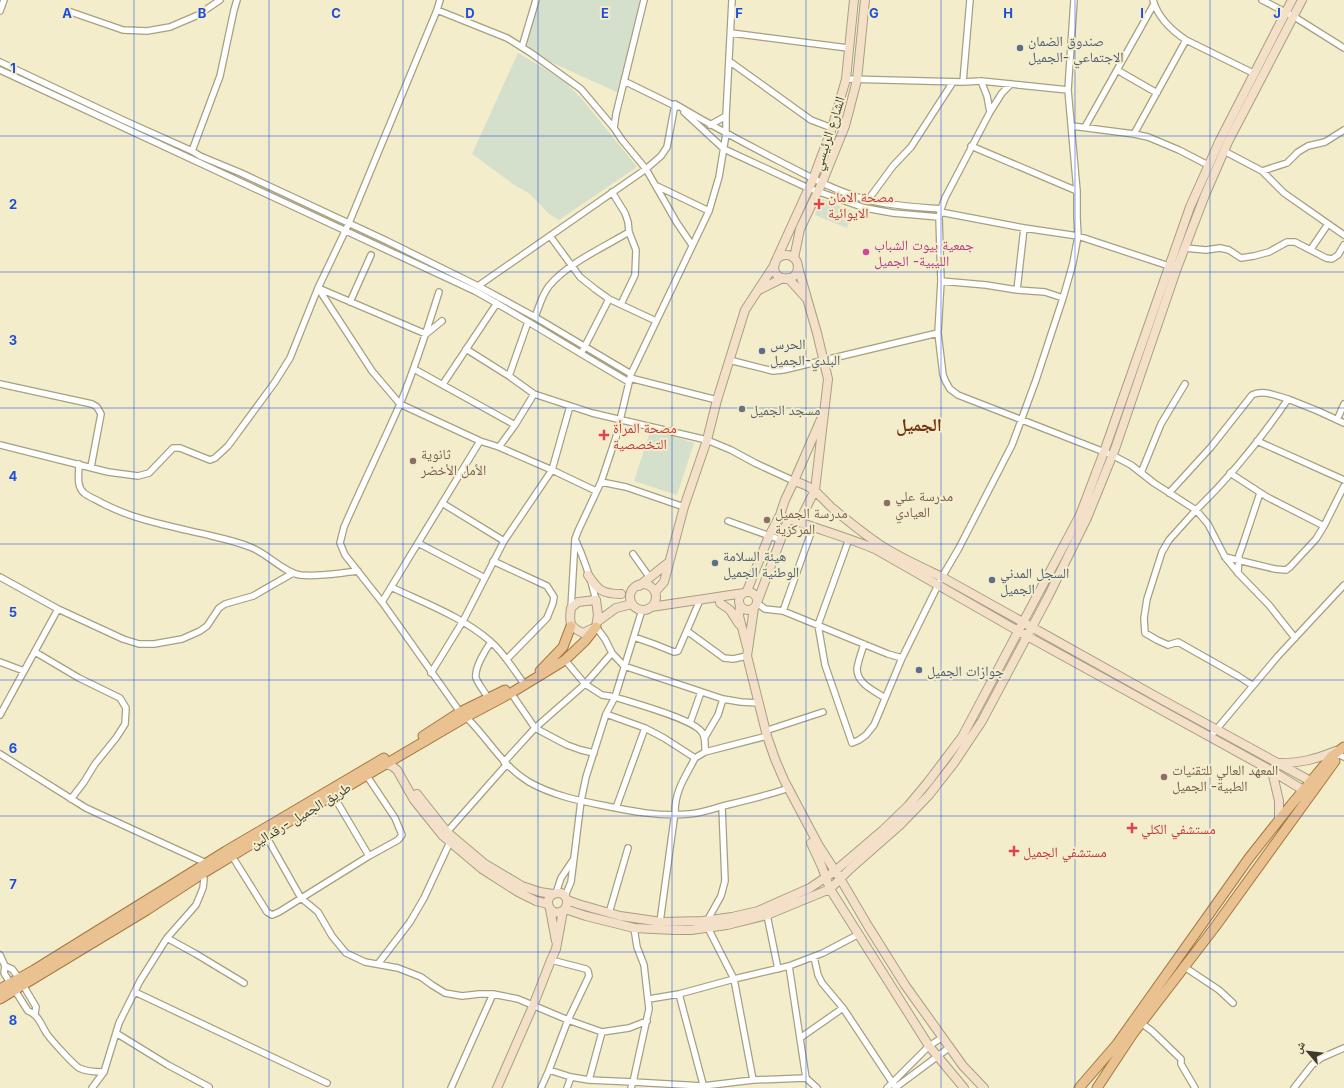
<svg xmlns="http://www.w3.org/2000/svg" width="1344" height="1088" font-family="Inter,'Noto Naskh Arabic',sans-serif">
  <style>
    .green { fill: #d4e0cb }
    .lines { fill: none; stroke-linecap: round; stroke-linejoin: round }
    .street-casing { stroke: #a6a080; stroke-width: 8 }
    .secondary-casing { stroke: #a6a080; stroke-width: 10 }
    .primary-casing { stroke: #a5783e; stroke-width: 11 }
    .street { stroke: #fff; stroke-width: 5.5 }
    .secondary { stroke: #f4e0c8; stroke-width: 8 }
    .primary { stroke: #eac291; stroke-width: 9 }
    .grid { fill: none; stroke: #1d4ed8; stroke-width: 1; stroke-opacity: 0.55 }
    .service-dot { fill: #5c6f8a; stroke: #f3edcb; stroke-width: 1.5 }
    .health-dot { fill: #e0444e; stroke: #f3edcb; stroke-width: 1.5 }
    .hotel-dot { fill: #d1479c; stroke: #f3edcb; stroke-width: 1.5 }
    .worship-dot { fill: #6b7280; stroke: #f3edcb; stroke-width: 1.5 }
    .education-dot { fill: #8d6e63; stroke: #f3edcb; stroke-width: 1.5 }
    .labels { text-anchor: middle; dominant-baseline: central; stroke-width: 4; stroke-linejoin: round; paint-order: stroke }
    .service-label { font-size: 14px; fill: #4e5e75; stroke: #f3edcb; text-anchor: start }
    .street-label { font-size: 14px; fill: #3e3b2e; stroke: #f3edcb }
    .health-label { font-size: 14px; fill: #be3a42; stroke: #f3edcb; text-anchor: start }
    .hotel-label { font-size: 14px; fill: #b23c85; stroke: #f3edcb; text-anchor: start }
    .worship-label { font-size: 14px; fill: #5b616d; stroke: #f3edcb; text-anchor: start }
    .education-label { font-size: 14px; fill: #785e54; stroke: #f3edcb; text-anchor: start }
    .district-label { font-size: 18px; font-weight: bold; fill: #723310; stroke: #f3edcb }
    .grid-label { font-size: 13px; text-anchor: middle; font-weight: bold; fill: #1d4ed8; stroke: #f3edcb; stroke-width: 4; stroke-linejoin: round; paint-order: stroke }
  </style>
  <rect width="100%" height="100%" fill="#f3edcb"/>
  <path class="green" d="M539 0H641L619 93 546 60 525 43Z
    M518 53 547 70 567 84 582 99 637 167 559 220 549 214 530 194 513 184 472 154Z
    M822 199 854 212 847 228 815 215Z
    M651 429 694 443 677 495 634 481Z"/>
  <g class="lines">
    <defs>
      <path id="street" d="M644 0 616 114 614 128 622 140 646 169 677 223 692 245
        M1153 0C1158 18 1171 30 1186 40L1253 73
        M1262 0 1293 16 1344 48
        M437 10 507 38 531 53 581 89 614 128
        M0 11 4 0
        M68 11 123 30 147 31 170 27 198 15 220 0
        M731 33 848 48
        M522 47 536 0
        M729 61 811 120 832 128
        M0 62 123 120 192 151 200 156 241 173 387 241 478 286 535 317 631 374
        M0 70 475 291C527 320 577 352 629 382
        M1117 70 1157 93
        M846 79 963 82 981 81 1068 90 1074 0
        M624 81 677 107
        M981 81 987 96 990 112
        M963 82 970 0
        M1011 84 1002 93 990 112 945 198 941 209 939 217 941 281 938 333 943 375 946 382 950 389 958 395 1112 455 1131 465 1154 483 1196 510C1230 477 1261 439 1288 399L1318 411 1344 423
        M684 112 724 149 808 188 865 208 893 213 939 217
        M710 125 726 116
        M1072 126 1134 134 1148 137 1179 150 1208 165
        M1085 127 1154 4
        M1134 134 1186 40
        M971 146 1077 191
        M192 151 220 76 234 10 237 0
        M1224 151 1262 171 1284 193 1344 235
        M1262 171 1287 163 1298 152 1308 146 1325 142 1344 130
        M657 186 709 211
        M612 192 625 213 628 222 629 232 636 250 635 275 621 304
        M868 200 893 166 911 147 953 82
        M940 212 1024 228 1078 236 1172 267
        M550 236 580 277 595 289 609 299 656 321
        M1185 248 1206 250 1220 248 1229 250 1241 258 1254 256 1269 252 1287 242H1295L1326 258 1332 259 1338 255 1344 245
        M1311 249 1328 224
        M941 281 986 285 1017 290 1045 292 1063 298
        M478 286 646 169 661 156 667 147 675 104C709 124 744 143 779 161 808 176 837 192 868 200 891 206 917 207 941 209
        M318 288 372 371 400 404 480 441 499 447 552 470 596 491
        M318 288 426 334 442 321
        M1017 290 1024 228
        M439 292C427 330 415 368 400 404 382 445 362 486 344 527L340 543 345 555 382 602 460 712
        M350 302 371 255
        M535 317C539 307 542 295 549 286 568 263 604 247 629 232
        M466 349 509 376 534 394 592 413 707 440 731 450 755 463 794 481
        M583 350 609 299
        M729 360 773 371 783 370 938 333
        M414 369 515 425 534 394
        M509 376 528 322
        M630 378 717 400
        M0 384 92 404 97 407 101 414 91 467
        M443 384 497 303
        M1337 420 1344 404
        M1257 441 1344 480
        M0 445 108 472 138 476 149 473 173 448H180L210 460 215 458 228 446 275 382 290 358 318 288 349 223 437 10 440 0
        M499 447 515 425
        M79 464C79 474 76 486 84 493 89 497 97 500 102 503 136 521 175 527 212 536 225 539 238 542 250 547 267 553 283 572 300 575 319 577 339 573 358 571
        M1141 473 1161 424 1185 384
        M1230 473 1267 497 1324 526
        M601 482 626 487 684 507
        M1169 493 1211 447 1252 395C1262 389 1277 396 1288 399
        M442 503 504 541
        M728 521 781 540
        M575 539C584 558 591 580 596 600
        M849 539 818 625 825 665 852 743 859 740 866 735 874 725 902 658
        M418 543 485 578 504 541 552 470 570 406
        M633 554 650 578
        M1225 557 1275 569 1286 570 1290 567 1316 539 1324 526 1344 486
        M493 561 547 586 554 597 553 603 547 618 507 659
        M1238 573 1239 555 1242 547 1260 493
        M0 577 58 609 123 639 139 644H154L182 639 200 631 207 626 219 608 225 604 253 596 293 573
        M391 587C424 603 461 616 490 641 503 652 512 667 522 681
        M382 602 480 441
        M757 603 765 609 783 611 888 654 902 658 942 577 959 548 1012 445 1036 380 1063 298 1073 263 1078 236 1077 218V191L1068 90
        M571 608 575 539 578 531 601 482 616 437 631 374 709 211 719 177 726 134V116L732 0
        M783 611 813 527
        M596 627 605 639 612 653
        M687 631 724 658 733 659 747 656
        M634 637 654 644 674 652 678 651 700 600
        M864 644C862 651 858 661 857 669 857 684 875 691 885 698
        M35 652 79 678 120 698 126 708 125 724 116 738 95 764 84 782 71 799
        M565 660 585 684 602 695 615 697C633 703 690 718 701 731 706 736 705 745 705 752
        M0 662 24 671
        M431 673 463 621 485 578
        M1252 685 1238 676 1178 642 1168 645 1157 640 1145 633 1144 618 1147 599 1162 552 1169 540 1196 510 1208 524 1225 557 1238 573 1269 605 1295 638
        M511 693 535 728 567 745 581 750 594 753
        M488 698C485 692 478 684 476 678 474 668 486 649 491 642
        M606 714 645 728 664 738 695 758 705 752 767 736
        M0 715 58 609
        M466 717C488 738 502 766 529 782 552 795 576 800 601 805 630 811 660 817 689 814 702 813 715 808 727 805 748 800 769 795 789 788
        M690 723 701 692
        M765 731 823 712
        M705 737 718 715 723 699
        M1210 737 1278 656 1344 585
        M0 754 86 808 206 863
        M1333 756 1340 755 1344 757
        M504 762 535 728 585 684 612 653 624 666 723 699 741 702 758 703
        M333 795 369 856
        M616 808 645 728
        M447 832 507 764
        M266 836 301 898 318 912 332 936 346 953 365 962 398 968 421 977 432 985 445 993 462 996 479 994H493
        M232 856 267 912 272 915 279 912 369 856 398 840 402 835 395 818 367 776
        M556 893 561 878 573 860
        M565 896 571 882 581 801 586 777 606 714 615 697 642 610
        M609 913 628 848
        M767 915 778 969
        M707 921 721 896 725 881 722 807
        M660 922 675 812C675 790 686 776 695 758
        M708 928 734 979 753 1080
        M167 938 196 954 244 983
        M0 955 5 966 12 969 19 978 36 1007 35 1014
        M814 957 818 975 822 983 843 1008 896 1088
        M378 964 410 922 424 898 450 842
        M5 966 4 973 28 1011C39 1015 41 1025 47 1034 52 1041 73 1064 79 1068 87 1072 96 1072 104 1072
        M789 966 806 1078 817 1088
        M1183 966 1219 990 1233 1003
        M135 992 327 1083
        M679 994 704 1088
        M649 999 679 994 734 979 789 966 823 953 859 934
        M1141 1023 1152 1031 1181 1059V1064L1195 1088
        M602 1032 629 1028 647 1021
        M116 1033 168 1065 209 1087
        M800 1038 843 1008
        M549 1070 568 1020 589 976 588 971 586 969 551 960
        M92 1088 104 1072 119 1023 140 981 167 938 196 905 203 888 204 879 202 874
        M451 1088 493 994 518 999 568 1020 602 1032 589 1080
        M541 1088 549 1070 571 1077 589 1080 633 1082 703 1086 753 1080 806 1078
        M567 1088 571 1077
        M631 1088 633 1082 649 1009 645 974 644 965 637 947 634 928
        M887 1088 929 1046 943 1037
        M895 1088 950 1047
        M1294 1088 1312 1065 1321 1058 1344 1048"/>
      <path id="secondary" d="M774 267a12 12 0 1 1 24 0a12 12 0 1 1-24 0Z
        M777 258 813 179 832 128 846 79 854 0
        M794 258 800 229 822 183 845 126 850 107 857 80 865 0
        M798 267 817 333 828 379 815 490 799 522
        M788 278 806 298
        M759 290 783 278
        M794 481C814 487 817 493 831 507 848 521 866 536 885 548 903 559 923 568 942 577L1157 697 1316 784
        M780 515C789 521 793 520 802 523 827 532 851 539 875 549L1027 636 1272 771 1308 793
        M588 575C598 590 602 594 621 594
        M630 597a13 13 0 1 1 26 0a13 13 0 1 1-26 0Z
        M639 586 668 563
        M747 591 769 536 780 515 785 500 794 481 821 419
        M739 601a9 9 0 1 1 18 0a9 9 0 1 1-18 0Z
        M655 592 664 582 684 507 707 440 717 400 745 310 775 264
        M596 600 598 615 596 627 583 633C569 627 569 622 571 608L578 602Z
        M758 600 788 520
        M720 603 730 610 739 624
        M740 605 739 616 747 647
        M651 607 744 593
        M754 608 747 656 767 736 775 759 784 780 819 846 841 880 868 926 905 985 963 1066 984 1088
        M597 622 616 608 632 604
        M1280 763C1302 763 1316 759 1336 751
        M385 764 392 766 397 770 414 800 443 836 482 869 518 892 536 901 548 904
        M1272 771 1279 801V820
        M417 794 447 832 485 864 522 886 540 892 553 894
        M811 843 822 867 830 889 929 1046 964 1088
        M567 900C567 904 567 909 562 911 549 919 539 892 561 893L565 896 567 900 578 904 620 916 662 922 703 921 732 917 758 911 810 888 835 871 883 830 908 806 928 782 962 737 1080 515 1104 452 1190 207 1220 140 1292 0
        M550 909 556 941
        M565 909 586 916 634 928 674 930H691L727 925 767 915 830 889 850 869 900 825 929 795 954 763 982 721 1048 597 1087 518 1115 449 1177 268 1205 195 1228 142 1302 0
        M497 1088 533 1006 551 960 556 949 563 911"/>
      <path id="primary" d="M540 671 563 647 571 626
        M423 736 460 712 505 690
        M0 989 34 970 226 851 384 758
        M0 999 147 910 202 874 333 795 466 717 511 693 544 673 565 660 585 641 596 627
        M1079 1088 1117 1044 1249 858 1291 805 1332 756 1344 747
        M1097 1088 1132 1035 1215 927 1335 761"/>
    </defs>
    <use href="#street" class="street-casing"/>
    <use href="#secondary" class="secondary-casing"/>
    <use href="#primary" class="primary-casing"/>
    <use href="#street" class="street"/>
    <use href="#secondary" class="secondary"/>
    <use href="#primary" class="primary"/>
  </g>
  <path class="grid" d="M134 0V1088M269 0V1088M403 0V1088M538 0V1088M672 0V1088M806 0V1088M941 0V1088M1075 0V1088M1210 0V1088M0 136H1344M0 272H1344M0 408H1344M0 544H1344M0 680H1344M0 816H1344M0 952H1344"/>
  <g class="service-dot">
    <circle cx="1020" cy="48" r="4"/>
    <circle cx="762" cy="351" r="4"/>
    <circle cx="715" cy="563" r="4"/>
    <circle cx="992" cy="580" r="4"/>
    <circle cx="919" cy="670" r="4"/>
  </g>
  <g class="health-dot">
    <path d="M817 198h4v4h4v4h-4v4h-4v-4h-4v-4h4z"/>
    <path d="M602 429h4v4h4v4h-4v4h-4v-4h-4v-4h4z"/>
    <path d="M1130 822h4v4h4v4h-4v4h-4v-4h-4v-4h4z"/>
    <path d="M1012 845h4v4h4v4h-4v4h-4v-4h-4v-4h4z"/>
  </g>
  <circle class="hotel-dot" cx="866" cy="252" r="4"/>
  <circle class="worship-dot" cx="742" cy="409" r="4"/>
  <g class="education-dot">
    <circle cx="413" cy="461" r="4"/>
    <circle cx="887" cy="503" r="4"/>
    <circle cx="767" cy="520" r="4"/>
    <circle cx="1164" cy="777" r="4"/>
  </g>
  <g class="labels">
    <g class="service-label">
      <text x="1028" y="40">صندوق الضمان<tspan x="1028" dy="16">الاجتماعي -الجميل</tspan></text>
      <text x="770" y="343">الحرس<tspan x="770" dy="16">البلدي-الجميل</tspan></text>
      <text x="723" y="555">هيئة السلامة<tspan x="723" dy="16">الوطنية الجميل</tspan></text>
      <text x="1000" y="572">السجل المدني<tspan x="1000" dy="16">الجميل</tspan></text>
      <text x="927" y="670">جوازات الجميل</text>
    </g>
    <g class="street-label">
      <text transform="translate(828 133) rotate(-72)">الشارع الرئيسي</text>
      <text transform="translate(300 815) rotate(-31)">طريق الجميل -رقدالين</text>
    </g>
    <g class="health-label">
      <text x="828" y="196">مصحة الامان<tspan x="828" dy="16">الايوائية</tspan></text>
      <text x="613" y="427">مصحة المرأة<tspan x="613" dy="16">التخصصية</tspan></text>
      <text x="1141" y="828">مستشفي الكلي</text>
      <text x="1023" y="851">مستشفي الجميل</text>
    </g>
    <g class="hotel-label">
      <text x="874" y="244">جمعية بيوت الشباب<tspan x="874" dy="16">الليبية- الجميل</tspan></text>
    </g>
    <g class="worship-label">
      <text x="750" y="409">مسجد الجميل</text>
    </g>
    <g class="education-label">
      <text x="421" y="453">ثانوية<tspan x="421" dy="16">الأمل الأخضر</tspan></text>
      <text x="895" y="495">مدرسة علي<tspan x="895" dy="16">العيادي</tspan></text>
      <text x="775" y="512">مدرسة الجميل<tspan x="775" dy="16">المركزية</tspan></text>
      <text x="1172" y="769">المعهد العالي للتقنيات<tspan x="1172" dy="16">الطبية- الجميل</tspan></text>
    </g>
    <g class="district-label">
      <text x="919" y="424">الجميل</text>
    </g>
  </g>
  <g class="grid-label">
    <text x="67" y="18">A</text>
    <text x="202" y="18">B</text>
    <text x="336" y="18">C</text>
    <text x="470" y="18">D</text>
    <text x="605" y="18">E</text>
    <text x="739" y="18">F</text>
    <text x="874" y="18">G</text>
    <text x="1008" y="18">H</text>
    <text x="1142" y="18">I</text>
    <text x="1277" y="18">J</text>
    <text x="13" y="73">1</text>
    <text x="13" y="209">2</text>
    <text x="13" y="345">3</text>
    <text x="13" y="481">4</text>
    <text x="13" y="617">5</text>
    <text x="13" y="753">6</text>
    <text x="13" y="889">7</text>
    <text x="13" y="1025">8</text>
  </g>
  <g transform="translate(1308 1052) rotate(298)" stroke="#f3edcb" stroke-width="3" paint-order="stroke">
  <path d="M0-3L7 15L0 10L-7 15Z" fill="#3e3b2e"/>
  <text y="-6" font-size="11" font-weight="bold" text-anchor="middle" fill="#3e3b2e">ش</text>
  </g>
</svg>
